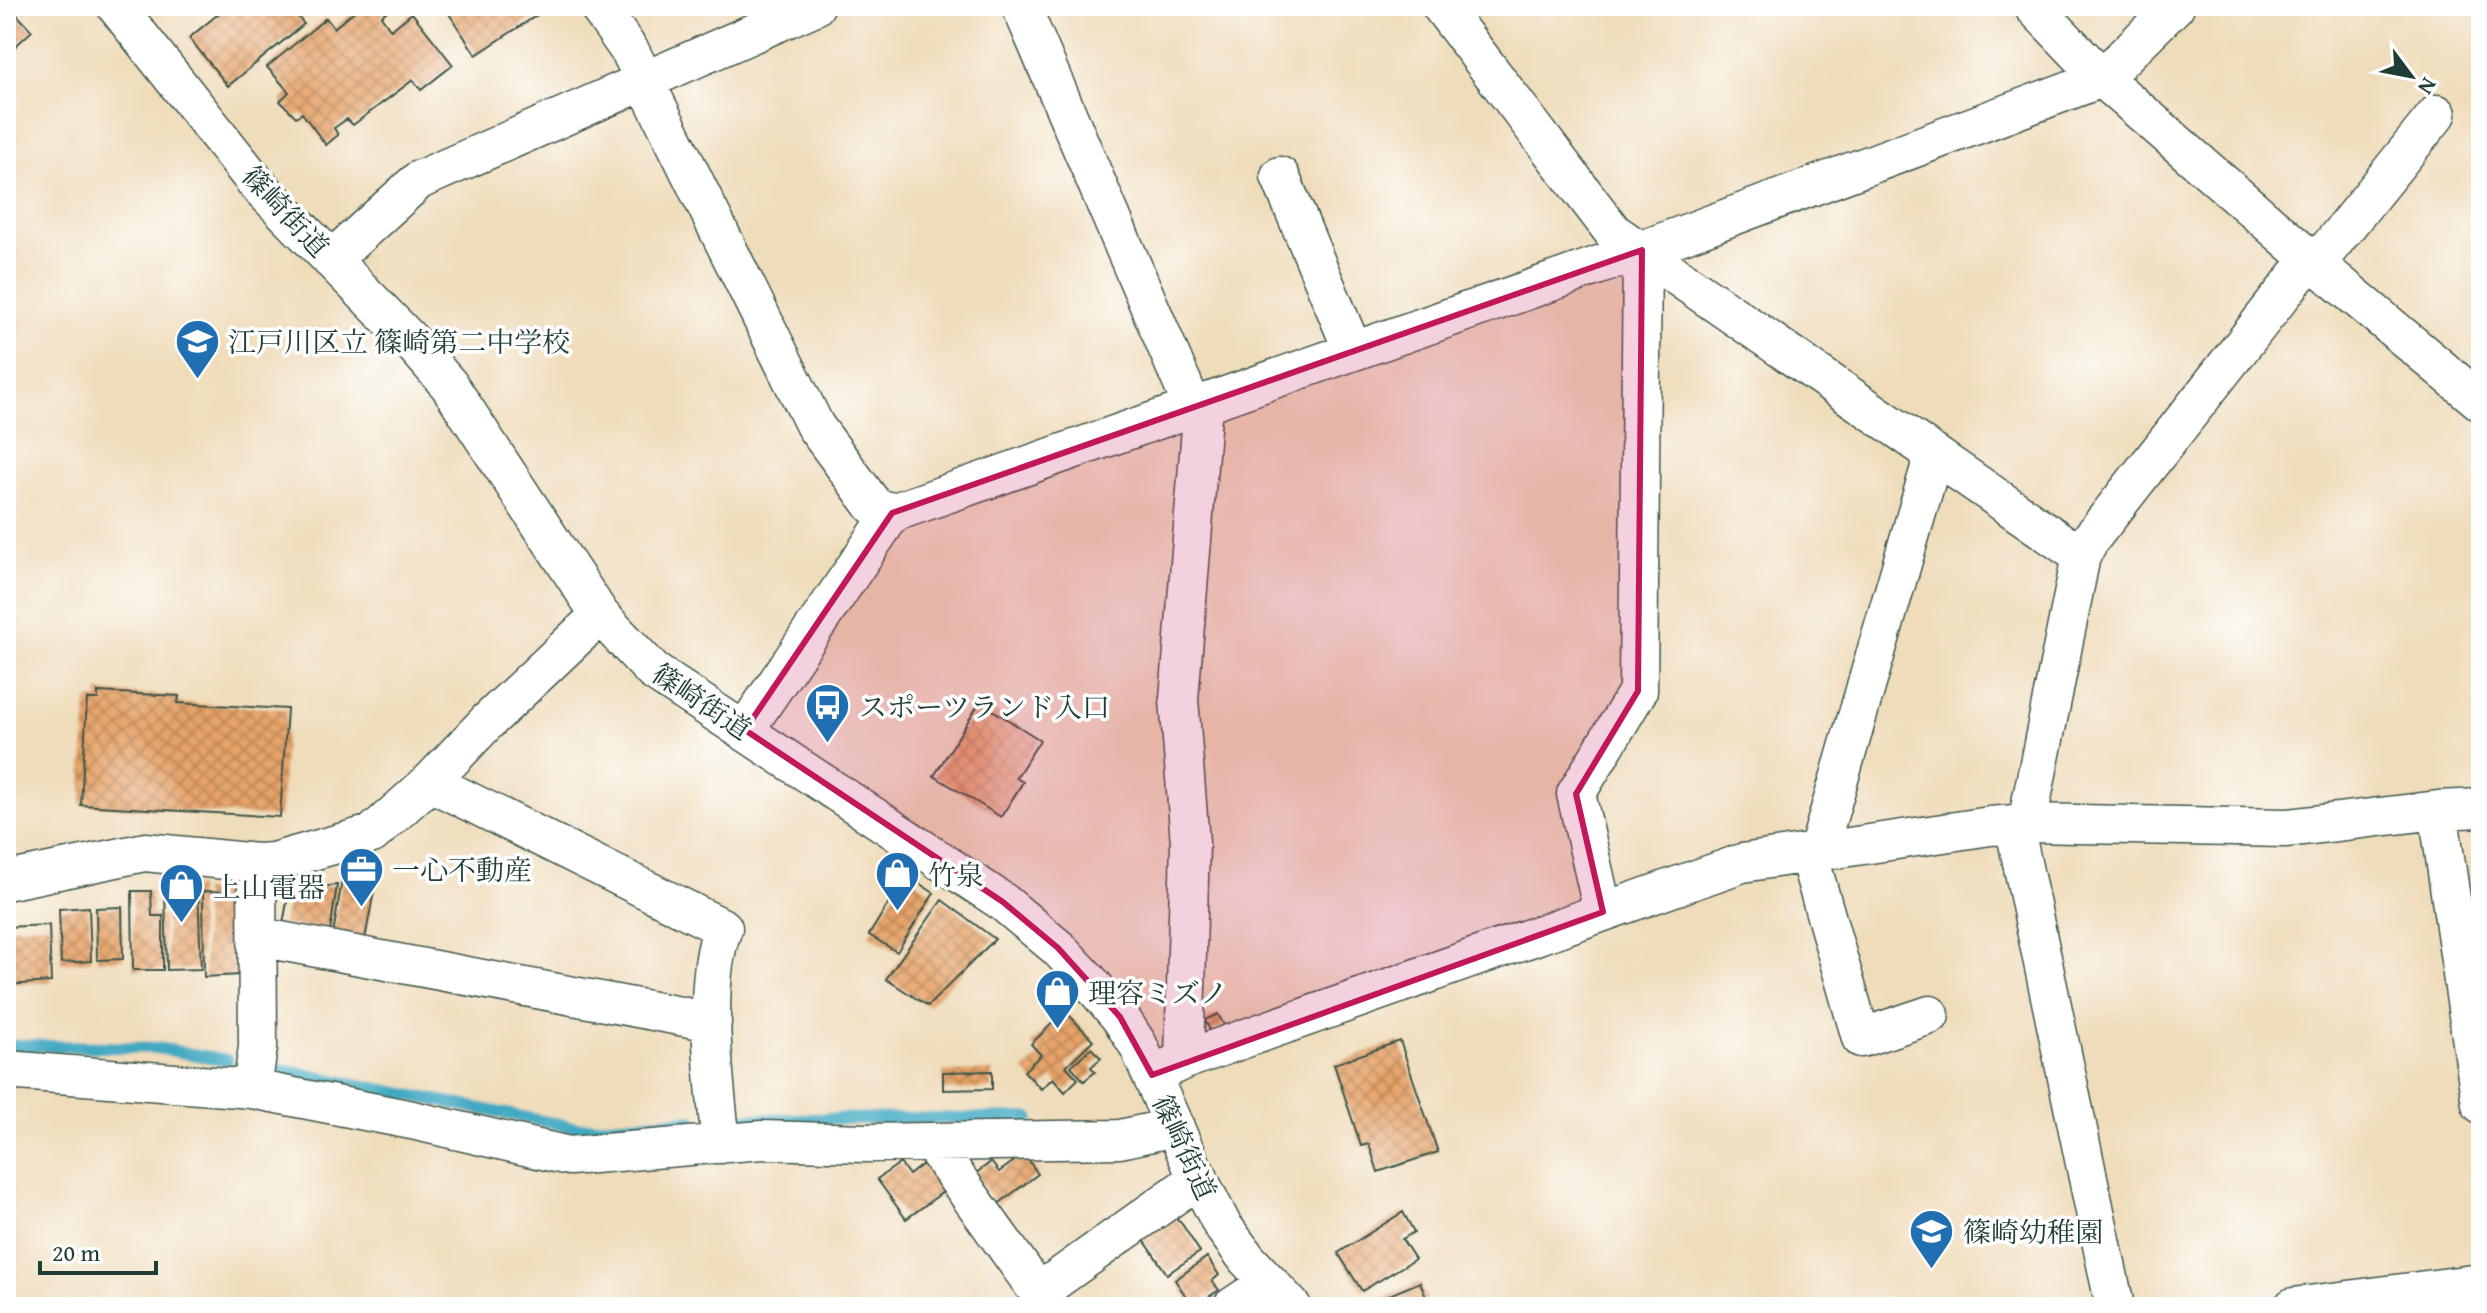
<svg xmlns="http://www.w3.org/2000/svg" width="2487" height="1313" font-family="'Gentium Book Plus','Noto Serif JP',serif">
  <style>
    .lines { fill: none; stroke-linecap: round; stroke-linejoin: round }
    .stream { stroke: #41a8c1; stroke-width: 12 }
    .building { fill: url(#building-cross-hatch) }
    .minor-casing { stroke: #3e5548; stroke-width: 41 }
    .minor { stroke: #fff; stroke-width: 38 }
    .marked { fill: #c2185b; fill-opacity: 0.2; stroke: #c2185b; stroke-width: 6; stroke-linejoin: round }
    .labels { text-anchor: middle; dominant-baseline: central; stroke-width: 7; stroke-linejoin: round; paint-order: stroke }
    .street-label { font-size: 28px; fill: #1f3d34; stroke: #fff }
    .poi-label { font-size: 28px; fill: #1f3d34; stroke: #fff; text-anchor: start }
  </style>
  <defs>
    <pattern id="building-cross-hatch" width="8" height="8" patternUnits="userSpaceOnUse" patternTransform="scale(2)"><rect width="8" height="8" fill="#e7a368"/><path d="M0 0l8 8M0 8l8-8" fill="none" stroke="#bb8656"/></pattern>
  </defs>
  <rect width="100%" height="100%" fill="#fff"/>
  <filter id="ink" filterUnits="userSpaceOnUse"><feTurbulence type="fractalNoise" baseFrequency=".0125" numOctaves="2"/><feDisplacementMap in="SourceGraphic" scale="16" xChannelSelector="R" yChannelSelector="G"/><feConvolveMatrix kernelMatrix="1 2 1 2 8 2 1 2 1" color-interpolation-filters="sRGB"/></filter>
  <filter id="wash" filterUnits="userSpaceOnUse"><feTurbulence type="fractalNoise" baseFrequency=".006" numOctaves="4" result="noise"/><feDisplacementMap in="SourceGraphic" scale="32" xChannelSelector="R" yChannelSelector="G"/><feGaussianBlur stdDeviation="1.8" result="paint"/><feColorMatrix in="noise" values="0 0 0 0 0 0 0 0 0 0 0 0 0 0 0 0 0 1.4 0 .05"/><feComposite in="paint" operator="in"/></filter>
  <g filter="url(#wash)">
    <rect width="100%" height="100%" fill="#efdcba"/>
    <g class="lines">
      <path class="stream" d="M6 1045 157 1048 227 1060
        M282 1070 578 1128 692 1120
        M745 1119 1029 1118"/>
    </g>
    <g id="blocks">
      <path class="building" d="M6 6H9L32 31 9 52 6 49Z
        M228 6H289L304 24 228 86 189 38Z
        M356 6H393L381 16 391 30 412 13 453 65 421 90 413 80 353 125 347 119 334 128 338 135 326 145 302 113 296 117 280 101 289 92 267 67 326 18 334 28 358 8Z
        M444 6H551L476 55Z
        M98 692 179 696 178 703 287 709 280 817 81 805 87 699H98Z
        M980 702 1040 740 1016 778 1023 782 1001 817 934 776Z
        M906 875 934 893 897 952 869 935Z
        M354 876 376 880 365 939 333 934 342 880 353 882Z
        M337 885 330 932 283 924 289 891Z
        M198 887 201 969 167 970 165 888Z
        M132 891H151L152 916H163V970H133Z
        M203 891 231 892 239 899 240 975 204 977Z
        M942 900 995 939 928 1006 886 979Z
        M89 907 91 961 61 963 59 909Z
        M122 907 123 959 97 960 96 908Z
        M49 925 51 982 6 985V927Z
        M1065 1011 1093 1040 1066 1066 1078 1079 1065 1092 1053 1078 1041 1089 1024 1071 1041 1055 1031 1044Z
        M1218 1014 1224 1025 1211 1032 1205 1020Z
        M1400 1041 1438 1152 1378 1172 1369 1144 1361 1146 1334 1064Z
        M1091 1048 1101 1058 1091 1067 1095 1072 1084 1081 1071 1066Z
        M992 1071V1089L943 1090V1072Z
        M1024 1154 1038 1174 997 1205 975 1174 991 1162 999 1172Z
        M927 1161 947 1189 906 1219 877 1179 900 1163 909 1175Z
        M1403 1212 1414 1232 1402 1239 1415 1259 1362 1291 1338 1253Z
        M1172 1217 1180 1221 1200 1252 1167 1274 1142 1237Z
        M1207 1257 1219 1275 1212 1281 1219 1290 1193 1307 1175 1280Z
        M1420 1282 1430 1307H1361Z"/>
    </g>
  </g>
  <g filter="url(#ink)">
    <use href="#blocks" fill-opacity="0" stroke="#3e5548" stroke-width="2"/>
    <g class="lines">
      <defs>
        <path id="minor" d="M116 6 257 184 409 339 449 385 600 615 653 671 1003 902 1058 948 1089 981 1120 1017 1138 1045 1191 1164 1222 1225 1247 1259 1292 1307
          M598 6 631 53 815 426 874 506 892 513
          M1021 6 1193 408
          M1441 6 1613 232 2081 556
          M2033 6 2102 78 2310 259 2481 402
          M1280 176 1353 351
          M331 260 419 180 815 6
          M2316 264 2437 114
          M745 730 892 513 1642 250 2102 78 2175 6
          M430 782 723 928C701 983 715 1084 721 1144
          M2438 810 2481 1104
          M2027 823 2081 556 2089 541 2310 259
          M2014 824 2115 1307
          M1818 851 1934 454
          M1808 853 1861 1038 1930 1015
          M6 881 145 852 257 863 273 862 372 834 430 782 487 722 600 615
          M1603 912 1576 794 1638 691 1642 250
          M259 937 712 1022
          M1184 1060 1190 843 1179 699 1203 404
          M6 1070 252 1089 412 1120 569 1156 762 1140 865 1143 1120 1139 1175 1127
          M1152 1075 1184 1060 1742 863 1990 826 2027 823 2287 828 2438 810 2481 808
          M252 1089 258 1047 257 863
          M932 1143 1049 1307
          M1039 1292 1199 1178
          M1232 1307 1268 1283
          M2293 1307 2481 1283"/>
      </defs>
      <use href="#minor" class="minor-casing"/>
      <use href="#minor" class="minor"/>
    </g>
  </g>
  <path class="marked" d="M1642 250 1638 691 1576 794 1603 912 1152 1075 1120 1017 1058 948 1003 902 745 730 892 513Z"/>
  <defs>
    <symbol id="school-pin" viewBox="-11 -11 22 30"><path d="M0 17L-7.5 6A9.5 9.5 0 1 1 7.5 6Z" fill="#1f6fb2" stroke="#fff"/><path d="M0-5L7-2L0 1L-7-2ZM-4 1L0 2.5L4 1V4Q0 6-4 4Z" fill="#fff"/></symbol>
    <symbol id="bus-pin" viewBox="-11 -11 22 30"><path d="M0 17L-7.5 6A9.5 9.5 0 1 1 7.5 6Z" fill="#1f6fb2" stroke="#fff"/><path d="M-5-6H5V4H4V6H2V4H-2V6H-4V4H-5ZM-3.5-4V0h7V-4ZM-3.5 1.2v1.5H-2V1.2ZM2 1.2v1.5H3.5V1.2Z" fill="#fff"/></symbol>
    <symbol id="office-pin" viewBox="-11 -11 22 30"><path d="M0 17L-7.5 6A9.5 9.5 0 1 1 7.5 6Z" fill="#1f6fb2" stroke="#fff"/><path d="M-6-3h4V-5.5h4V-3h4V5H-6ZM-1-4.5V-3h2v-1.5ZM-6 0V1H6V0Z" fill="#fff"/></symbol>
    <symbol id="shop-pin" viewBox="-11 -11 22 30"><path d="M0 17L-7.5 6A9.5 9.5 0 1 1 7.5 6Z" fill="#1f6fb2" stroke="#fff"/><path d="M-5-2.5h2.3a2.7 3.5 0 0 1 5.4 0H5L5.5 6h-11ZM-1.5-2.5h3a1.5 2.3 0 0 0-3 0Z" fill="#fff"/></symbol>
  </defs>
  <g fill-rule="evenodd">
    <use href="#school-pin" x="172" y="316" width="51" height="69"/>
    <use href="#bus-pin" x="802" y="680" width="51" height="69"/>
    <use href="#office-pin" x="336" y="844" width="51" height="69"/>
    <use href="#shop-pin" x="872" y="848" width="51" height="69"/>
    <use href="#shop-pin" x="156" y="860" width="51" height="69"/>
    <use href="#shop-pin" x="1032" y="966" width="51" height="69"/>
    <use href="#school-pin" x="1906" y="1206" width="51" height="69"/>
  </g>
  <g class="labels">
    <g class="street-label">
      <text transform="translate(286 211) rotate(47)">篠崎街道</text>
      <text transform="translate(702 701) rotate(34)">篠崎街道</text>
      <text transform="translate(1185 1147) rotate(65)">篠崎街道</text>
    </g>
    <g class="poi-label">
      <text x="228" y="341">江戸川区立 篠崎第二中学校</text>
      <text x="859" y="706">スポーツランド入口</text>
      <text x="392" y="869">一心不動産</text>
      <text x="928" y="874">竹泉</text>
      <text x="213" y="886">上山電器</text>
      <text x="1088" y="992">理容ミズノ</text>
      <text x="1963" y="1231">篠崎幼稚園</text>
    </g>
  </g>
  <rect width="2487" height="1313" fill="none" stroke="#fff" stroke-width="32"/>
  <g transform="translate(2411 76) rotate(122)" stroke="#ffffff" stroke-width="6" paint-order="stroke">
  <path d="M0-6L14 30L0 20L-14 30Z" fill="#1f3d34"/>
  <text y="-12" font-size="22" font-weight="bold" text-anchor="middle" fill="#1f3d34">N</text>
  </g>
  <path d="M40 1261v12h116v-12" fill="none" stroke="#1f3d34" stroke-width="4"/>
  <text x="52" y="1261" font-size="24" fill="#1f3d34" stroke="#ffffff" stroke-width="6" paint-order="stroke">20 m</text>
</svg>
